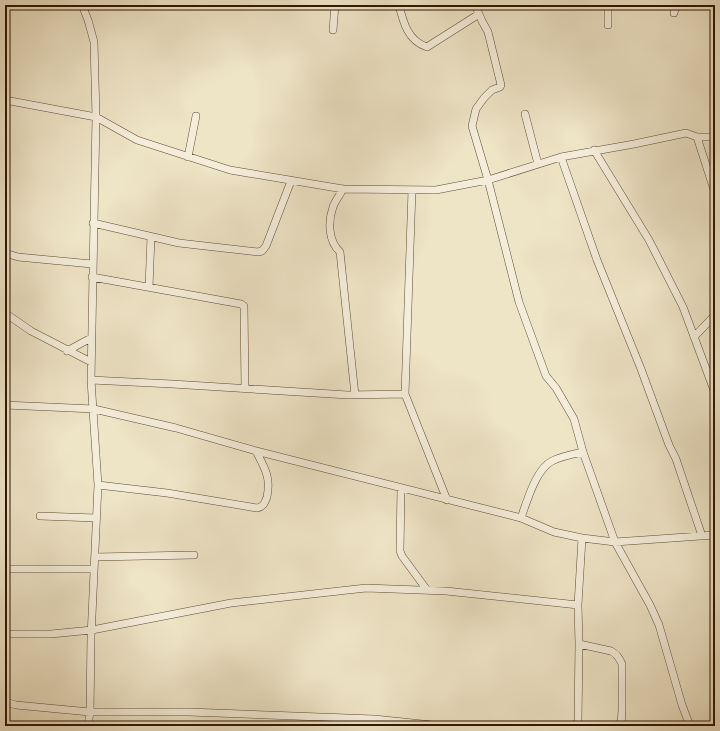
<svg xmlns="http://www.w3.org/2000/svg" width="720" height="731" font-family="'IM FELL Great Primer',serif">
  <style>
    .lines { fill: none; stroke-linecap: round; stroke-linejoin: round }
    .minor-casing { stroke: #604a32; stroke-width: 8 }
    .minor { stroke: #f4edda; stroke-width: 7 }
  </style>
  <rect width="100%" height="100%" fill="#eee4c6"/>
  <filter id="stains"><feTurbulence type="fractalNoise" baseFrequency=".005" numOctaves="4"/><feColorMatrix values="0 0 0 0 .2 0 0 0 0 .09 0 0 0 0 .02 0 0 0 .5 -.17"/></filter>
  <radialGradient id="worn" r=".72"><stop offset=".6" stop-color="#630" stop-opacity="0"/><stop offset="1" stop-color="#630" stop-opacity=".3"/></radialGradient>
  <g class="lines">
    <defs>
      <path id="minor" d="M82 5 88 20 94 42 96 117 91 380 98 485 91 637 90 712 88 726
        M399 5C403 22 408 41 427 47L479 14
        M475 5 482 21 488 32 501 85 500 87 492 90 484 98 476 109 472 126 488 180 519 302 546 376 556 388 574 419 583 452 615 542 650 605 659 625 682 705 690 726
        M608 5V25
        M5 12 6 5
        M674 13 676 5
        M333 30 335 5
        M5 100 96 117 137 140 230 170 343 189 436 190 488 180 561 157 634 144 686 133 697 137H715
        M525 114 538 164
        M697 137 715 193
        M594 150 649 240 683 307 715 393
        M188 157 196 116
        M561 157 597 260 641 369 669 445 676 459 702 536
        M343 189C340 195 335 201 333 207 328 221 328 241 340 252L355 395
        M93 223 179 243 258 252 262 251 266 246 291 181
        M5 253 18 257 92 264
        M92 277 241 304 244 306 245 388
        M149 287 151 237
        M5 313 31 331 91 362
        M694 337 715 315
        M67 351 91 338
        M91 380 172 384 348 395 405 394 447 500
        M405 394 412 190
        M5 405 94 409 176 428 256 451 521 518 554 532 582 538 615 542 715 535
        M98 485 167 493 257 508C263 507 265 503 267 497 271 477 265 469 256 451
        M401 488 400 551 402 556 427 590
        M40 516 96 518
        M521 518C527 501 536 469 552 461 562 456 573 454 583 452
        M95 557 194 555
        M5 569H94
        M5 634H51L92 630 231 603 366 588 446 591 578 605
        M579 644 611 651C617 654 619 658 622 664V710L621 726
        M5 702 16 705 90 712H189L374 719 442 726
        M575 726 578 721 579 644 578 605 582 538"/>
    </defs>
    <use href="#minor" class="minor-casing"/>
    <use href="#minor" class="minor"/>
  </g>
  <rect width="720" height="731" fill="none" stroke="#eee4c6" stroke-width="20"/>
  <rect x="6" y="6" width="708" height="719" fill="none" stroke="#301700" stroke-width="2"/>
  <rect x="10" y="10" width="700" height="711" fill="none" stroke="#301700"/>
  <rect width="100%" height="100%" filter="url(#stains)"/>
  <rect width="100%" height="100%" fill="url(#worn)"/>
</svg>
